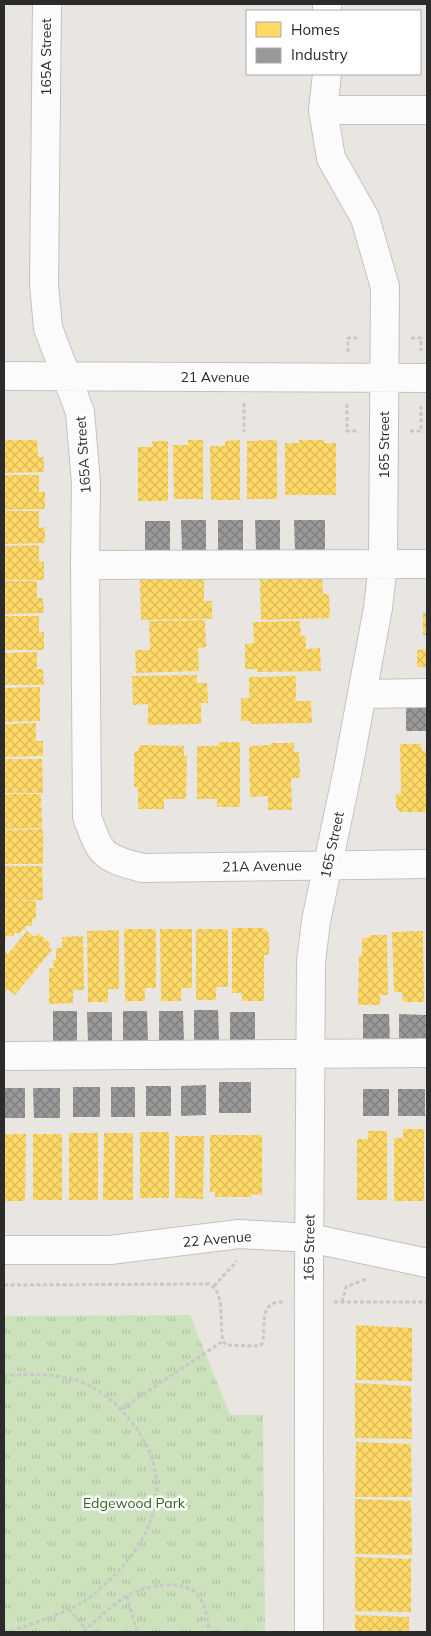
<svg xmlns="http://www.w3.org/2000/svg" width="431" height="1636" font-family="Mulish,sans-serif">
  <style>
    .grass { fill: url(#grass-tufts) }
    .homes { fill: url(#homes-cross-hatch) }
    .industry { fill: url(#industry-cross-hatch) }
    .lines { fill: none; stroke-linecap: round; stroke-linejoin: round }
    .minor-casing { stroke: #c3c2c2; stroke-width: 30 }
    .path { stroke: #c8c8c7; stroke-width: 3; stroke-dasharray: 4 2.5; stroke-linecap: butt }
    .minor { stroke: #fcfbfb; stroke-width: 28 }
    .labels { text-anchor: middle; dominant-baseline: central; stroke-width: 5; stroke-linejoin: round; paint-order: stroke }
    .street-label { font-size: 14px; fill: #2b2b2b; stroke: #fff }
    .park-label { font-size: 14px; fill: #2c651f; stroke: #fff }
  </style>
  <defs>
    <pattern id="grass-tufts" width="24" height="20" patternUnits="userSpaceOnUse" patternTransform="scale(1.25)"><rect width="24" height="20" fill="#cbe2bd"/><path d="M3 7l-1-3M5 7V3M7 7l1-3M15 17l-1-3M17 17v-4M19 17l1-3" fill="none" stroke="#aec2a3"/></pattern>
    <pattern id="homes-cross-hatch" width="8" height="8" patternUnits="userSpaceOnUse" patternTransform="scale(1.25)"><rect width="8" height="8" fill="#ffd966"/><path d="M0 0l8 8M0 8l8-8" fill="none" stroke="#dbba59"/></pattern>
    <pattern id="industry-cross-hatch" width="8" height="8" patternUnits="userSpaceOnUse" patternTransform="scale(1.25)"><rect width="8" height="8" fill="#999"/><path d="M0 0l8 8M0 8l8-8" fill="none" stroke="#7d7d7d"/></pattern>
  </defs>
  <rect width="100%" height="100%" fill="#e9e6e2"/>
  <path class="grass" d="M190 1315 230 1415H263L265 1632H4V1316Z"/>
  <path class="homes" d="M4 440H37L38 457H44V472L4 473Z
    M188 440H203V499H174L173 445H188Z
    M240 440V500H211L210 446H225V441Z
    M277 440V499H247V441Z
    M299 440H324V443H336V495H285V443H299Z
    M152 441H168V501H138V447H153Z
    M4 475H39V492H45V509L4 510Z
    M4 511H39V528L45 527V543L4 544Z
    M39 545V562H44V580H4V546Z
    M322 576 323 594H329L330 618 261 620 260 578Z
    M204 578V601H212V619L141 620 140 579Z
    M4 581H37V598H43L44 613 4 614Z
    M423 613H427V635H423Z
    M4 616H39V632H44V650H4Z
    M205 620 206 647 198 648 199 671 136 673 135 650H150L149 621Z
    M300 621 301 636H306V649L320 648 321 671 257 672V669H245V644L254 643 253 622Z
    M427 649V667H417V650Z
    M37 652V669H43L44 685H4V653Z
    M197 675V683H207L208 703H201V724L148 725V704L133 705 132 676Z
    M296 676V701H311L312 723 251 724V721H241V698H249V677Z
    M40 687V721L4 722V688Z
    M36 723V741H43V756L4 757V724Z
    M218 742H240V807H217V799H197V746H218Z
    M270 743H294V752H299L300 778H291L292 810H268V796L250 797 249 746 270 745Z
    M400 744H421L422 751H427V812H401L396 807V794H401Z
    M139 745 184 746V756H187L186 799H164V809H138V787H134V751H139Z
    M4 759H42L43 793H4Z
    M4 794H41L42 828 4 829Z
    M43 829V864H4V830Z
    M4 866H42L43 900 4 901Z
    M4 901H36V919H32V926H25V930H21V933H14V936H6V940H4Z
    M232 928H264L269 934V955H264V1001H242V993H232Z
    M124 929H156V988H145V1001H125Z
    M160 929H192V988H181V1001H161Z
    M196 929H228V987H216V1000H196Z
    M119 930V989H108V1002H88L87 931Z
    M27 931 35 937 38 933 51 944 48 947 52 950 15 995 8 989 4 994V953L5 951 8 954Z
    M423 931 424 1002H403L402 992H394L392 932Z
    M369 935H387L388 995H380V1005H358L359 956 362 955V938H369Z
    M83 936 84 990H73V1003L49 1004V968H54L53 960H56V948H62V937Z
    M403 1129H424V1201H394V1138H403Z
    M368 1131H387V1200H357V1139H368Z
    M140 1132H169V1198H140Z
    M69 1133H98V1200H69Z
    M104 1133H133V1200H103Z
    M4 1134H26L25 1201H4Z
    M33 1134H62V1200H33Z
    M210 1135H262V1195L251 1194V1197H215V1192H210Z
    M175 1136H204L203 1199 175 1198Z
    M356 1325 412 1328V1381L356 1380Z
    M355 1383 411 1386 412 1439 355 1438Z
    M356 1442 411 1444 412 1497H355Z
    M355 1499 411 1501 412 1555 355 1554Z
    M355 1557 411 1559V1612L355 1611Z
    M355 1615 409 1617V1632H355Z"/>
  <path class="industry" d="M181 520H206V550H182Z
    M218 520H243V550H218Z
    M255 520H280V550H256Z
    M294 520H325V550L295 551Z
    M145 521H170V551L145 552Z
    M406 705H427V731H406Z
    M194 1010H218L219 1040H194Z
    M53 1011H77V1041H53Z
    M123 1011H147L148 1041H123Z
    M159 1011H183L184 1041H159Z
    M87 1012H112V1042H88Z
    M230 1012H255V1042H230Z
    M363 1014H389L390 1042H363Z
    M399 1014 426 1015V1042H399Z
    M219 1082H251V1113H219Z
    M206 1085V1115L181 1116V1086Z
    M146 1086H171V1116H146Z
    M73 1087H100V1117H73Z
    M111 1087H135V1117H111Z
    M4 1088H25V1118H4Z
    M33 1088H60V1118H34Z
    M363 1089H389V1116H363Z
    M398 1089H425V1116H398Z"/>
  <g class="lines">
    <defs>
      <path id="minor" d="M47 4 44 284 48 328 80 412 86 483 85 565 87 817C90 825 96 843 102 850 111 861 129 864 142 868L427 864
        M327 4V11
        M323 110H427
        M4 376 427 378
        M85 565 427 564
        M362 694 427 693
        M4 1056 427 1053
        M4 1250H110L239 1234 310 1238 427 1263
        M309 1632C308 1409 309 1185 311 962L316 921 348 769 378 608 383 564 385 287 365 218 331 158 323 110 327 74"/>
    </defs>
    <use href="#minor" class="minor-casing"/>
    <path class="path" d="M411 338H421V351
      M348 352V338H357
      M244 403V432
      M347 404V431H357
      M410 431H421V406
      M4 1285 209 1284C226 1292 219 1325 223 1341L226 1345 259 1346 262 1344C267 1326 257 1301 283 1302
      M214 1286 237 1261
      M334 1302H427
      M342 1302 346 1287 368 1278
      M4 1376C27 1374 52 1373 75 1380 97 1386 116 1403 130 1420 182 1483 151 1547 95 1593 73 1612 36 1622 9 1632
      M121 1409 223 1341
      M127 1596 137 1632
      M69 1609 86 1629
      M84 1632C88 1626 95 1621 101 1616 111 1607 123 1597 135 1592 150 1585 178 1581 192 1590 205 1599 208 1618 209 1632"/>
    <use href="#minor" class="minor"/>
  </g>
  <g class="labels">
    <g class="street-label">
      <text transform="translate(46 57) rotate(-90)">165A Street</text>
      <text x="215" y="377">21 Avenue</text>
      <text transform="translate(384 445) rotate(-90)">165 Street</text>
      <text transform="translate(83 455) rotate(-94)">165A Street</text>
      <text transform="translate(332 845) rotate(-78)">165 Street</text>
      <text transform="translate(262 866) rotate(-1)">21A Avenue</text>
      <text transform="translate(217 1239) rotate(-5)">22 Avenue</text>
      <text transform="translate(309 1248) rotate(-89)">165 Street</text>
    </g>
    <g class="park-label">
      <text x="134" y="1503">Edgewood Park</text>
    </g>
  </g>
  <rect width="431" height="1636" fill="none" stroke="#2b2b2b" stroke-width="10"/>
  <rect x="246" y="10" width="175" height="65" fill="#ffffff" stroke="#aaaaaa"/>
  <rect x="256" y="22" width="25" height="15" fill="#ffd966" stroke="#aaaaaa"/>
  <text x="291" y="35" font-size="15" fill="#2b2b2b">Homes</text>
  <rect x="256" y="48" width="25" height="15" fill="#999999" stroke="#aaaaaa"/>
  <text x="291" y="60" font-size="15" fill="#2b2b2b">Industry</text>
</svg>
